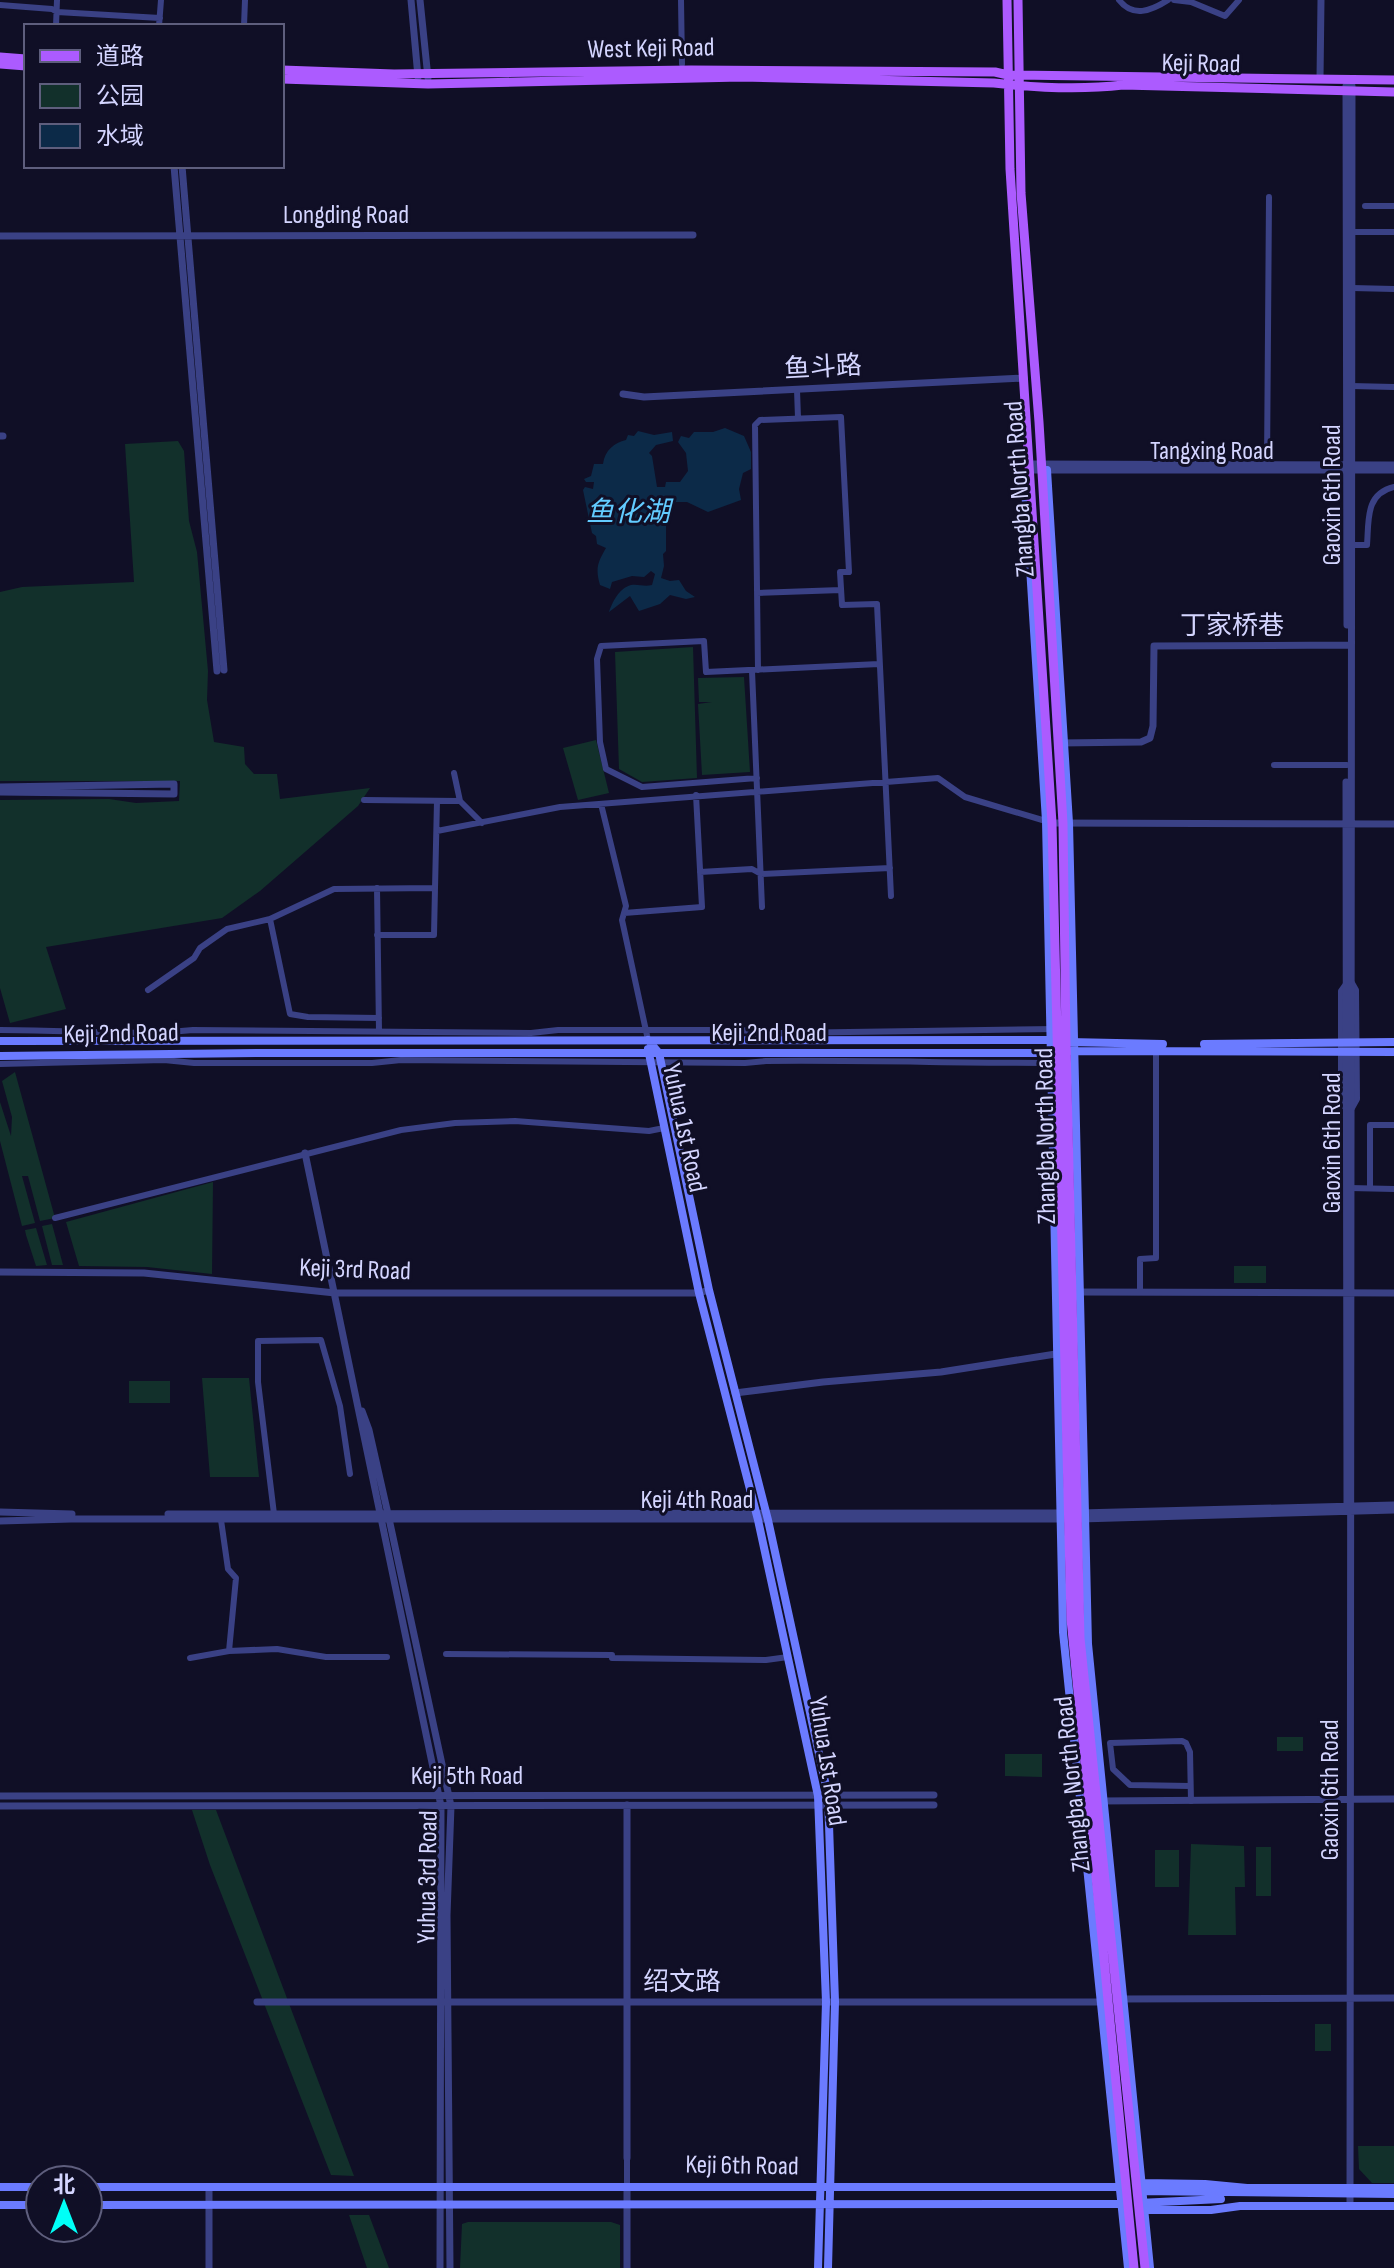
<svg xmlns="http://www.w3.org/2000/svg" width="1394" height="2268" font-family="'Sofia Sans Condensed','Noto Sans SC',sans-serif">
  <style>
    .green { fill: #12302b }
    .water { fill: #0c2a48 }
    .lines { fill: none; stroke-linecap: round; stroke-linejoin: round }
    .minor { stroke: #3a4185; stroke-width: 6 }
    .tertiary { stroke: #3a4185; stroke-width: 7 }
    .secondary { stroke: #6b7bff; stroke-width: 8 }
    .primary { stroke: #ac5bff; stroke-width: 9 }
    .labels { text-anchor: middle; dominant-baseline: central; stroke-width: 6; stroke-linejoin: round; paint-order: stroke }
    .street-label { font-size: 26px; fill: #d4d5ff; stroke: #100f26 }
    .water-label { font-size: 28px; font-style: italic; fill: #62cbff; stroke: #100f26 }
  </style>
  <rect width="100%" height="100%" fill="#100f26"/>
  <path class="green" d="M178 441 184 451 189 521 197 552 208 671 207 700 214 742 244 747 245 764 254 774H277L280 799 370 788 358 806 260 891 222 918 46 947 66 1009 10 1023 0 988V800L109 799 136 803 179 801 180 781H0V592L22 587 134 582 125 444Z
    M693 647 697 778 642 782 619 769 615 652Z
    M744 677 750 772 702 775 698 704 712 702H699L698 678Z
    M596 740 609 793 578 800 563 748Z
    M15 1072 55 1218 40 1221 28 1176H22L35 1223 22 1226 0 1141V1102L11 1136 12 1117 2 1081Z
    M213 1182 212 1274 147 1267 79 1266 66 1222Z
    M52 1224 63 1265H52L42 1226Z
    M36 1228 47 1265 36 1266 26 1235 25 1230Z
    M1234 1266H1266V1283H1234Z
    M202 1378H249L259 1477H210Z
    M129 1381H170V1403H129Z
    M1277 1737H1303V1751H1277Z
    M1005 1754H1042V1777L1005 1776Z
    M192 1810H216L354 2176 331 2175 210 1865Z
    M1191 1844 1244 1846 1245 1887H1235L1236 1935H1188Z
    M1256 1847H1271V1896H1256Z
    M1155 1850H1179V1887H1155Z
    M1315 2024H1331V2051H1315Z
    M1358 2146H1394V2183H1372L1359 2169Z
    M349 2215H369L389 2268H367Z
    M468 2222H611L620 2225V2268H460L462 2224Z"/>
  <path class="water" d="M725 428 744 436 751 452V469L743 473 739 489 741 500 708 512 687 502H676L666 511V551L663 554 664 566 661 578 670 581 679 580 686 591 695 597 686 599 670 595 660 604 639 611 630 596 609 612C612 603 619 588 631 585 639 584 644 587 652 585L655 574 651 571 644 577 632 576 612 582 610 589 600 585C595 568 598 562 606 548L597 544 596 536 592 533 583 490 585 487 593 489 594 482H586L584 479 591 476 594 464H603C605 450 614 443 626 440L628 435 634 436 638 431 654 435 672 432 673 441 656 445 649 453 652 456 657 487H665L666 482H680L688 471 686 453 678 442 681 436 689 438 694 432H713Z"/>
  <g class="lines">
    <path class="minor" d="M681 0 682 64
      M1119 0C1133 18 1151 11 1168 0
      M1174 0 1191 2 1225 16 1239 0
      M0 5 52 9 57 12 160 18
      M56 26 57 0
      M159 26 161 0
      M244 26 245 0
      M1365 206H1394
      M1350 232H1394
      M1352 288 1394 289
      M1351 386 1394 387
      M797 390 798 418
      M1267 465 1269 197
      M1352 545H1367C1369 520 1365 494 1394 487
      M757 593 841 590
      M758 670 755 425 760 420 841 417 849 572H840L842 605 877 604 891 896
      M752 671 762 907
      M1274 765H1347
      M454 773 460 801 482 823
      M757 778 642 787 606 769 600 742 597 659 601 646 704 641 706 672 879 664
      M364 800 460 801
      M601 804 626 906 622 920 648 1040
      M437 831 560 807 938 778 965 797 1049 822
      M700 872 752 869 761 874 890 868
      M377 888 379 1031
      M624 913 702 907 696 795
      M270 919 290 1014 308 1017 379 1018
      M377 935H434L435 888
      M1352 983 1356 990 1357 1099 1352 1108
      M148 990 194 958 200 948 227 929 270 919 334 889 435 888 437 801
      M0 1030C64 1030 128 1036 193 1030L531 1033 558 1030H738L781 1033 1055 1029
      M0 1064 164 1060 194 1063H372L401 1060 745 1063 766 1061C862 1060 956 1063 1052 1063
      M1346 1108 1341 1103V991L1346 984
      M1350 1188 1394 1189
      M1370 1188V1125H1394
      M55 1218 401 1130 455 1123 515 1121 649 1131 664 1128
      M1140 1292V1259L1156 1258V1049
      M274 1514 258 1382V1341L321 1340 340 1406 350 1474
      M221 1520 228 1569 236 1578 229 1651
      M446 1654 612 1655V1658L766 1660 788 1657
      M190 1658 229 1651 277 1649 326 1657H387
      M1190 1786 1130 1785 1113 1769 1110 1743 1182 1741 1186 1743 1190 1752 1191 1801
      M627 2158V2185"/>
    <path class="tertiary" d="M411 0 418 77
      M420 0 428 78
      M1320 79 1321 0
      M1346 86 1347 625
      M174 166 217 671
      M182 166 224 670
      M0 236 693 235
      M623 394 644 397 1024 378
      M0 436H3
      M1030 464 1394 465
      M1030 470H1394
      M1059 743 1141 742 1150 738 1153 726 1154 646 1351 645
      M1346 782 1347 1506 1350 1511
      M0 787 174 784V794L0 792
      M1052 823 1394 824
      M305 1153 441 1806 440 2268
      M0 1272 144 1273 335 1293H699L709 1290
      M1076 1292 1394 1293
      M735 1393 823 1382 941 1372 1062 1353
      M362 1411 369 1430 388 1514 451 1806 447 1915 450 2268
      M0 1512 72 1514
      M1080 1513 1394 1505
      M168 1514 1064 1513
      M1080 1519 1394 1510
      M0 1521 71 1519H1064
      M0 1796 934 1795
      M1100 1801 1394 1799
      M0 1806 934 1805
      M1119 1999 1394 1998
      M257 2002H1103
      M627 2158V1805
      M209 2187V2268
      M1350 2206 1352 86
      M627 2268V2185"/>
    <path class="secondary" d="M1047 470 1069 823 1088 1644 1150 2268
      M1029 475 1025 488 1046 821 1063 1632 1128 2268
      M648 1040 659 1053 709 1290 768 1520 828 1795 835 2002 828 2268
      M0 1041 1055 1040
      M1069 1042 1163 1044
      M1204 1044 1394 1042
      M648 1049 699 1293 758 1520 818 1796 826 2002 818 2268
      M1071 1051 1394 1052
      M0 1056 260 1053H1054
      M1140 2186 1142 2183 1205 2184 1247 2188H1394
      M0 2187H40
      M88 2187H1126
      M1139 2191 1394 2194
      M1139 2203 1221 2199
      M0 2205H40
      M88 2205 1125 2204
      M1141 2206 1144 2210H1211L1240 2206H1394"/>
    <path class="primary" d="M1007 0 1010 169 1052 823 1071 1619 1134 2268
      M1018 0 1021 193 1039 422 1063 823 1066 1042 1080 1638 1145 2268
      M0 57 26 59
      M0 64 26 66
      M282 70 394 74 691 70 995 72 1008 75 1394 80
      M282 79 428 84 741 77 994 83C1038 88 1080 90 1123 85L1394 92"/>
  </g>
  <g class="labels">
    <g class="street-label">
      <text transform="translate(651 49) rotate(-1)">West Keji Road</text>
      <text transform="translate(1201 64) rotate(1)">Keji Road</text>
      <text x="346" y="215">Longding Road</text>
      <text transform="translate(823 368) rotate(-3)">鱼斗路</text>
      <text x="1212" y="451">Tangxing Road</text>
      <text transform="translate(1020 489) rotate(-94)">Zhangba North Road</text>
      <text transform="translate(1332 495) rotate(-90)">Gaoxin 6th Road</text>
      <text x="1232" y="626">丁家桥巷</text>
      <text x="769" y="1033">Keji 2nd Road</text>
      <text transform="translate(121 1034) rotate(-1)">Keji 2nd Road</text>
      <text transform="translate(684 1128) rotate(78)">Yuhua 1st Road</text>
      <text transform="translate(1046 1136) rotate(-91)">Zhangba North Road</text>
      <text transform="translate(1332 1143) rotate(-90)">Gaoxin 6th Road</text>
      <text transform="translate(355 1270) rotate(2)">Keji 3rd Road</text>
      <text x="697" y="1500">Keji 4th Road</text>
      <text transform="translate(827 1761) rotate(81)">Yuhua 1st Road</text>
      <text x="467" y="1776">Keji 5th Road</text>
      <text transform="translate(1073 1784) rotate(-96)">Zhangba North Road</text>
      <text transform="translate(1330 1790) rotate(-90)">Gaoxin 6th Road</text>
      <text transform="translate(428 1877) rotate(-89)">Yuhua 3rd Road</text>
      <text x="682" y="1982">绍文路</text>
      <text transform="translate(742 2166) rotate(1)">Keji 6th Road</text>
    </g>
    <g class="water-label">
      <text x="628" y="512">鱼化湖</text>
    </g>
  </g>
  <rect x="24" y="24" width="260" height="144" fill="#100f26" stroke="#5e5e7d" stroke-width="2"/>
  <rect x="40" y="50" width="40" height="12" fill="#ac5bff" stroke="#5e5e7d" stroke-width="2"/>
  <text x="96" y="64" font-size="24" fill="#d4d5ff">道路</text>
  <rect x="40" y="84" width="40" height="24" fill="#12302b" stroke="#5e5e7d" stroke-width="2"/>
  <text x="96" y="104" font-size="24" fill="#d4d5ff">公园</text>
  <rect x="40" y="124" width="40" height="24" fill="#0c2a48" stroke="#5e5e7d" stroke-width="2"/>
  <text x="96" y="144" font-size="24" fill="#d4d5ff">水域</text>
  <g transform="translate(64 2204)"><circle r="38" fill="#100f26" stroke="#5e5e7d" stroke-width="2"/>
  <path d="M0-6L14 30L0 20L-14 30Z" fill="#00fff7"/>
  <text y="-12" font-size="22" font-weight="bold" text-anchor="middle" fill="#d4d5ff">北</text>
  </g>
</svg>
